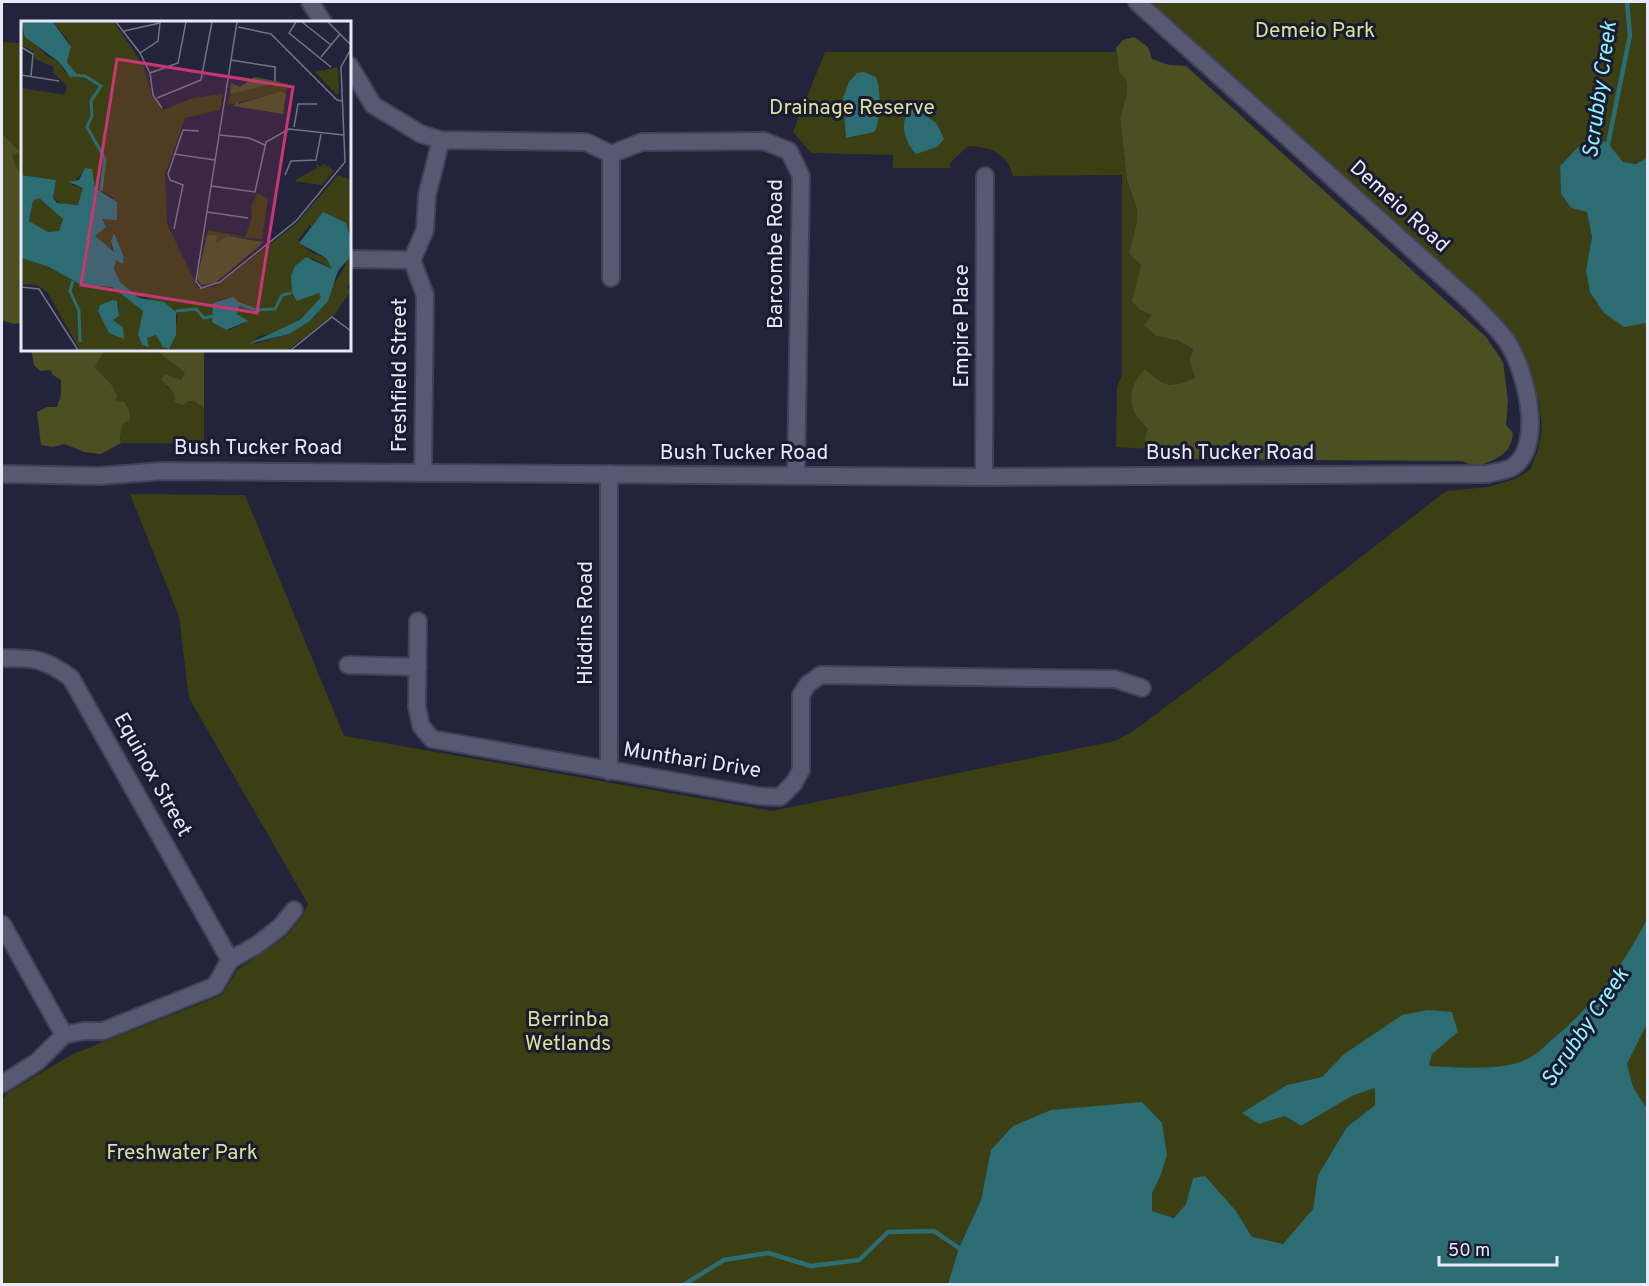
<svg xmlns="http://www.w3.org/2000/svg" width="1649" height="1286" font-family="Overpass,sans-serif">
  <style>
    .green { fill: #3b3f13 }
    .forest { fill: #4b4f22 }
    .water { fill: #2b6d72 }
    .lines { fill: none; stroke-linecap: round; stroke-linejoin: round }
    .stream { stroke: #2b6d72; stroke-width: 4.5 }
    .minor-casing { stroke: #414255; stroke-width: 20 }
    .minor { stroke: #575973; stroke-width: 16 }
    .labels { text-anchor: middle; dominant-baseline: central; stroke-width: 6; stroke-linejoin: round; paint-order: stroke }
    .park-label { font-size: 21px; fill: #dae398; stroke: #1a1b30 }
    .street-label { font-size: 21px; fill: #e7e9f8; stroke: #1a1b30 }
    .water-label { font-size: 22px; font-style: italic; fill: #8ef4fd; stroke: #1a1b30 }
    .inset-river { fill: none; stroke: #2b6d72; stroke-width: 3 }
    .inset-road { fill: none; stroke: #717387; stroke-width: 1.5 }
    .view { fill: #c83773; fill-opacity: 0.15; stroke: #c83773; stroke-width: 3 }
    .inset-edge { fill: none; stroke: #e7e9f8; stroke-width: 3 }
  </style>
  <rect width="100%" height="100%" fill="#23243b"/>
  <path class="green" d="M1148 2H1647V158L1636 164 1623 162 1608 143 1578 147 1560 166 1561 194 1571 208 1587 211 1592 237 1586 270 1638 324 1647 323V919C1624 966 1594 1004 1554 1038 1546 1044 1538 1054 1529 1059 1503 1073 1458 1067 1429 1066L1432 1054 1343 1055 1322 1077 1287 1085 1259 1124 1285 1116 1301 1126 1352 1096 1375 1088V1105L1347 1127 1318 1175 1313 1209 1283 1245 1252 1237 1236 1211 1193 1178 1186 1204 1174 1218 1152 1211V1193L1160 1177 992 1150 981 1200 959 1248 948 1284H2V1099L9 1092 73 1054 222 995 237 970 285 937 302 917 308 904 189 698 179 616 130 494 245 495 344 736 772 811 1115 741 1132 732 1210 674 1446 491 1488 487 1515 479 1530 470 1538 450 1542 429 1539 401 1521 345 1509 329Z
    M2 42 22 43V176L19 172 12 155 19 152 2 134Z
    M825 52H1116L1119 72 1126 80 1127 93 1120 118 1127 180 1137 209 1136 226 1129 253 1141 265 1138 282 1140 310 1153 315 1156 336 1179 341 1193 351 1189 360 1195 379 1174 385 1159 383 1135 414 1148 429 1144 439 1151 449 1116 447 1117 387 1122 375V175L1013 176C1007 152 990 147 968 146L950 163V168H893V155L811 153 793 132Z
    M102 350H156C165 360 176 364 185 373L181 380 166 386 188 401H194L204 408V444L121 443 120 437 123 424 113 401 118 397 111 384 95 367 103 353Z
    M1647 1024V1109L1633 1087 1627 1064Z"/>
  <path class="forest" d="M1134 37 1148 47 1152 59 1169 65 1186 66 1486 337 1503 362 1508 401 1506 425 1513 433C1511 456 1495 459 1476 467L1462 461 1175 459 1151 449 1144 439 1148 429C1144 424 1138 419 1135 414 1127 398 1133 380 1145 369 1164 388 1170 388 1195 378L1189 360 1193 350 1179 341 1156 336 1144 325 1152 315 1140 310 1132 301 1141 265 1129 253 1136 226 1137 209 1127 180 1120 118 1127 93 1126 80 1119 72 1116 48 1123 40Z
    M2 134 20 152 12 155 19 172 22 176V323L14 324 4 321 2 322Z
    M31 350H102L103 353 95 367 111 384 118 397 114 401 124 402 129 410 130 420 123 424 120 437 121 443 101 454 84 452 65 444 53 447 41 445 37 412 47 407H57L61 394V380L53 375 50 370 40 371 34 365Z
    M157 350H204V408L194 401H188L183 405 175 402 174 393 161 379 165 374 181 380 185 373C176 364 165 360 157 350Z"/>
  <path class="water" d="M864 72 876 77C881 88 881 123 874 132L846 138 843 98 849 82 857 73Z
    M917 108 937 124 944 139 937 147 916 154C904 142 896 114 917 108Z
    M1598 139 1608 143 1623 162 1636 164 1647 158V323L1624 327 1604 313 1590 292 1586 270 1592 237 1587 212 1571 208 1561 194 1560 166 1578 147Z
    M1647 919V1024L1627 1064 1633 1087 1647 1109V1284H948L959 1248 981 1200 991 1150 1013 1126 1051 1110 1142 1102 1162 1123 1167 1155 1160 1177 1152 1193V1211L1174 1218 1186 1204 1193 1178 1205 1176 1236 1211 1252 1237 1283 1244 1313 1209 1318 1175 1347 1127 1375 1105V1088L1352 1096 1301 1126 1285 1116 1259 1124 1242 1113 1287 1085 1322 1077 1343 1055 1402 1015 1428 1010 1452 1012 1458 1032 1432 1054 1429 1066C1457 1067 1504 1072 1529 1058 1538 1054 1546 1044 1554 1038 1594 1004 1624 965 1647 919Z"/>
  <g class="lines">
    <path class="stream" d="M1607 149 1630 35 1627 2
      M685 1284 724 1260 768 1253 811 1266 859 1260 888 1232 934 1231 959 1248"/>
    <defs>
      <path id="minor" d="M310 2 323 22
        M350 66 373 105 421 134 441 140 586 142 611 154 642 142 764 141 789 151 801 176 796 476
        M350 259 412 260
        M611 278V154
        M423 471 425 295 412 260 425 230 427 195 441 140
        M2 474 99 476 163 471 984 477 1487 474C1495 472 1507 471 1514 466 1545 443 1525 367 1506 340 1497 327 1483 315 1472 303L1137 2
        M609 474V771
        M984 477 985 176
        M418 621 417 707 421 726 432 739 759 796 780 797 794 783 801 770V695L808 684 821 675 1115 679 1142 688
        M2 658C34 658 44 658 71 678L230 960
        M348 665 418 667
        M2 924 64 1035
        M2 1084 37 1062 64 1035 83 1031H103L215 986 230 960 257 945 280 927 294 910"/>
    </defs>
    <use href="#minor" class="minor-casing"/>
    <use href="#minor" class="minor"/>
  </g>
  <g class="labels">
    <g class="park-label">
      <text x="1315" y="31">Demeio Park</text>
      <text x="852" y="108">Drainage Reserve</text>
      <text x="568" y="1020">Berrinba<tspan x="568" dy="24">Wetlands</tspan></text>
      <text x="182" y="1153">Freshwater Park</text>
    </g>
    <g class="street-label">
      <text transform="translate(1399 207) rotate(42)">Demeio Road</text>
      <text transform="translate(776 254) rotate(-90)">Barcombe Road</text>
      <text transform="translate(962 326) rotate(-90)">Empire Place</text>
      <text transform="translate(400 375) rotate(-90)">Freshfield Street</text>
      <text x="258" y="448">Bush Tucker Road</text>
      <text x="744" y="453">Bush Tucker Road</text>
      <text x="1230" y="453">Bush Tucker Road</text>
      <text transform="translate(586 623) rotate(-90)">Hiddins Road</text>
      <text transform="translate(692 761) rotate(9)">Munthari Drive</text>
      <text transform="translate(152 775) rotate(61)">Equinox Street</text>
    </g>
    <g class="water-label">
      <text transform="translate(1601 90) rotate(-82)">Scrubby Creek</text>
      <text transform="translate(1586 1028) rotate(-56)">Scrubby Creek</text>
    </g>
  </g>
  <g transform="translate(21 21)">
    <rect width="330" height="330" fill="#23243b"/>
    <path d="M0 1 1 8 26 35 38 41 44 51 54 52 46 41 50 28 46 18 32 1H93L122 44 131 75 142 89 172 77 202 73 199 89 164 97 144 154 146 203 177 267 194 266 275 203 317 154 330 159V261L326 266 330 270 314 293 267 329H59L27 272 16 264 0 263V237L28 246 60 264 91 266 122 290 117 313 121 324 126 317 135 314 150 325 157 295 124 276 118 277 99 261 93 248 95 239 102 243 103 236 96 219 90 220 91 231 74 215 93 177 74 167 72 157 60 153 50 164 62 167 59 183 42 184 32 177 35 159 0 154V67L44 74 46 65 32 52 33 46 14 38 12 30 0 24ZM289 204 325 243 294 296 268 313 234 323 236 316 262 309 279 299 300 276 299 272 272 276 271 272 270 255 277 242 291 237 311 248 305 237 289 231 277 219ZM201 278 209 279 216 293 226 301 208 309 191 301 192 282ZM91 281 97 283 98 295 92 299 100 304 83 302 79 284ZM317 46 318 72 316 74 294 51ZM260 61 267 62 265 73 262 70 207 84 209 73ZM295 141 298 146 304 143 313 150 301 164 273 160 296 147ZM237 172 247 178 241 218 206 215 194 222 195 217 186 214 187 209 224 216 231 197 230 185ZM18 177 42 198 38 210 27 211 8 200 12 180Z" fill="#3b3f13" fill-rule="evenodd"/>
    <path d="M233 56 260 61 209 73 210 62 219 66ZM261 70 265 73 262 93 212 85 217 80V83ZM186 214H196L195 222 206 215 243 221 194 262 180 264 176 258Z" fill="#4b4f22"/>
    <path d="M0 1H32L50 26 46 41 55 52 50 57 38 41 4 16ZM64 147 71 148 74 167 96 181V199L81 198 85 206 74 215 93 231 90 220 93 212 103 236 102 243 95 239 93 248 99 261 118 277 143 281 155 291V314L148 328 142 326 135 314 126 317 128 326 121 324 117 313 122 290 91 266 60 264 28 246 0 237V154L35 159 32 177 36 182 57 184 62 167 48 161 58 159ZM18 177 42 198 38 210 27 211 8 200 12 180ZM302 191 325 202 330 218 328 237 317 250 307 280 289 300 268 313 227 323 279 299 300 276 298 272 276 280 271 272 270 255 274 245 285 236 311 248 305 237 278 222ZM212 276 219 282 216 293 227 300 205 309 191 301 192 282ZM92 279 96 280 98 295 92 299 102 306 103 318 88 312 77 290 79 284Z" fill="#2b6d72" fill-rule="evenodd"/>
    <path class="inset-river" d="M52 54 64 55 80 65 70 80 71 95 66 106 84 138 80 170M52 260 49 270 58 290 59 321M218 283 235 289 254 288 261 274 270 272M155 290 175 288 183 297 193 295"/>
    <path class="inset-road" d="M95 1 119 32 129 52 132 74 141 87M216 1 175 260 180 267 199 261 275 200 324 141 320 46 330 28M275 1 268 12 310 46M281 1 310 24M307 1 330 24M217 6 250 13 316 79 321 80M103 10 139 2 137 20 119 32M0 26 12 33 10 55M300 36 319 13M210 39 254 46V60M129 52 157 42 165 1M0 54 38 60M136 77 180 59 191 1M273 106 277 83H296M199 114 228 117 244 124M153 133 194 139M264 154 270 140 295 139 300 113M190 165 234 171 245 121 268 108 323 114M186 191 227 197M153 208 162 164 149 159 147 153 162 109 178 110M0 266 18 268 57 329M270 329 311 296 330 310"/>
    <path class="view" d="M96 38 272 66 236 292 60 264Z"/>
    <rect width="330" height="330" class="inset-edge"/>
  </g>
  <rect width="1649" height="1286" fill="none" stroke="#e7e9f8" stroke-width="6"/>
  <path d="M1439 1256v9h118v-9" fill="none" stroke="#e7e9f8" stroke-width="3"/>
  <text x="1448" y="1256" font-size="18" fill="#e7e9f8" stroke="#1a1b30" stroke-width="4.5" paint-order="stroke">50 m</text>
</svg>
